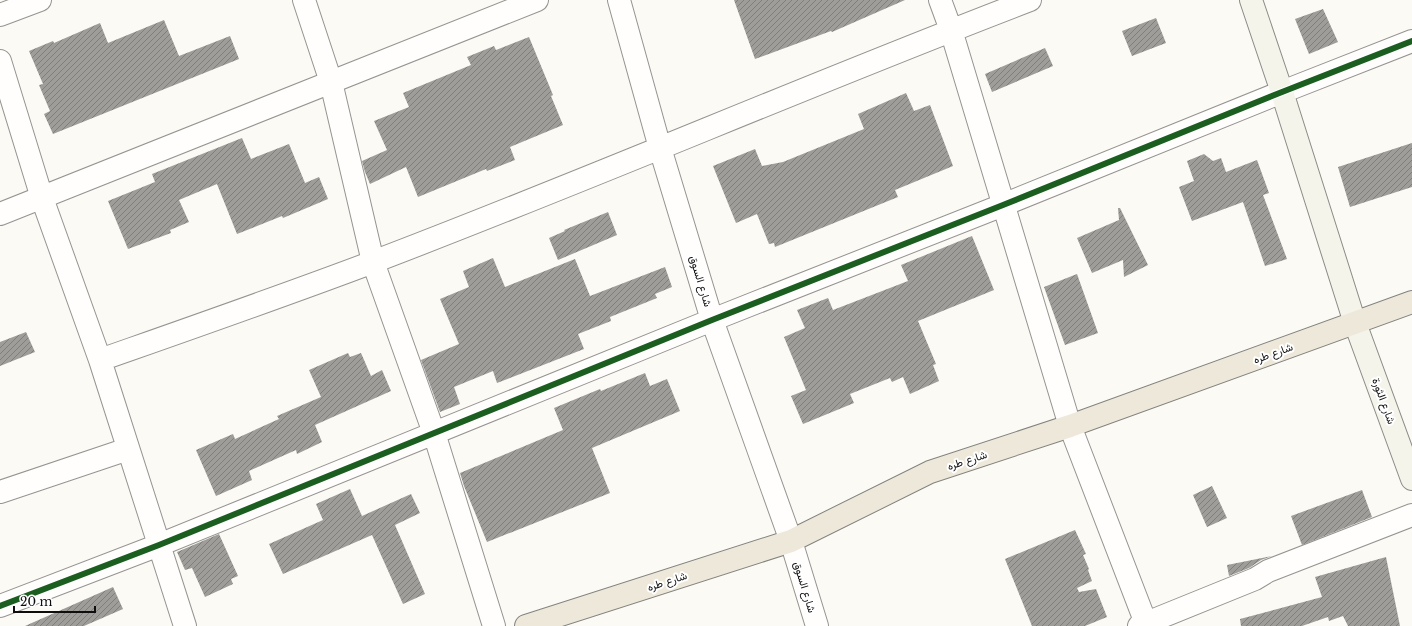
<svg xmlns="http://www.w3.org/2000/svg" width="1412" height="626" font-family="'Libre Baskerville',Vazirmatn,serif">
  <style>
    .building { fill: url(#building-hatch) }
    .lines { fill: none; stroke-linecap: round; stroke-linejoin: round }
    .street-casing { stroke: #959492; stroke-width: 24 }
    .secondary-casing { stroke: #8c8b88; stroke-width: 24 }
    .primary-casing { stroke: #82827f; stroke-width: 24 }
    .street { stroke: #fffefd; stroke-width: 22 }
    .secondary { stroke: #f5f4ea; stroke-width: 22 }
    .primary { stroke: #ede8d9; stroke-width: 22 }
    .cycleway-casing { stroke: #fff; stroke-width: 8 }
    .cycleway { stroke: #1b5e20; stroke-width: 6 }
    .labels { text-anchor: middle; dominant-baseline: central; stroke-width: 4; stroke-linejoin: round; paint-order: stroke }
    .street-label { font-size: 11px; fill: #0e0e0e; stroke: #fff }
  </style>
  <defs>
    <pattern id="building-hatch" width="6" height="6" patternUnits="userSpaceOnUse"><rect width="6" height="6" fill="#9f9d99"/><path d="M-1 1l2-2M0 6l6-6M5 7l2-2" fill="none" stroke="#807e7b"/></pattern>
  </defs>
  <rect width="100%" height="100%" fill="#fcfaf4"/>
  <path class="building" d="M734 0H905L832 32 831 31 755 59Z
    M1323 9 1338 42 1309 54 1295 19Z
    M1156 18 1166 43 1132 56 1122 31Z
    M164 20 179 56 230 36 239 59 53 134 44 114 50 111 39 85 43 84 29 51 53 41 54 43 100 23 108 43Z
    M529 37 553 95 551 96 563 125 510 147 515 160 487 171 486 169 418 197 406 167 370 184 365 172 362 161 387 150 374 121 409 107 403 93 471 65 467 57 494 46 496 50Z
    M1045 48 1053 66 992 92 985 74Z
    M906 93 914 111 930 105 953 166 895 190 898 197 775 247 774 243 769 244 757 214 736 223 713 166 755 149 762 166 783 162 864 129 858 114Z
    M242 138 251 159 289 144 305 183 319 177 328 199 283 218 282 216 237 234 217 184 179 200 189 222 170 230 171 233 128 249 108 201 155 182 152 174Z
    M1412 143V187L1350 207 1338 167Z
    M1204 154 1213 161 1221 158 1226 172 1257 160 1269 193 1263 195 1287 259 1265 266 1243 202 1192 221 1179 187 1194 181 1187 161Z
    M1118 208H1120L1148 265 1124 277 1123 260 1092 273 1077 238 1119 220Z
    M608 212 617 235 558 260 549 238 565 231 564 230Z
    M972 236 994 290 918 321 936 364 933 365 939 381 910 394 903 377 892 382 890 378 850 394 854 403 803 424 791 396 806 390 784 337 805 328 797 310 828 298 833 310 908 281 901 265Z
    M493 258 505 287 575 259 590 296 665 267 672 287 655 294 657 298 610 317 611 321 578 334 584 349 497 383 493 371 454 387 460 404 440 412 421 360 459 344 440 299 469 287 463 271Z
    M1077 274 1098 333 1065 345 1044 287Z
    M26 332 35 352 0 366V342Z
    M348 353 350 357 361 353 371 376 382 370 391 391 315 425 322 442 297 454 296 450 249 471 252 480 216 496 196 450 233 434 235 439 279 419 277 416 321 397 309 370Z
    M645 373 650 386 667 379 680 411 592 448 610 493 487 542 464 486 460 473 563 430 554 408 600 389 601 391Z
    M1212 486 1227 518 1207 527 1193 495Z
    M350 489 362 516 411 494 420 513 395 525 425 594 403 604 372 535 283 574 269 544 323 520 316 504Z
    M1362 490 1372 517 1302 545 1291 516Z
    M1075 530 1086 554 1083 555 1089 569 1088 570 1092 581 1077 588 1079 592 1096 589 1107 617 1085 626H1032L1005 559Z
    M219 534 238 576 231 579 233 584 205 597 192 568 185 570 177 552Z
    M1272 556 1261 560 1249 568 1229 576 1227 565Z
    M1386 557 1400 626H1348L1343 616 1329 621 1328 617 1302 626H1241L1240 619 1322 597 1315 577Z
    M113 587 123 609 84 626H25Z"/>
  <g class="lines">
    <defs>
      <path id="street" d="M304 0 331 82 373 262 434 433 494 626
        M619 0 660 148 712 320 791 541 817 626
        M940 0 951 30 1070 426 1147 626
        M0 15 40 0
        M0 61 42 198 100 360 185 626
        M0 214 537 0
        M100 360C191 328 283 296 373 262 594 178 810 84 1030 0
        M0 492 128 449
        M0 606 159 545 712 320 1003 205 1282 92 1412 41
        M1139 626 1255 579 1268 571 1412 515"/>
      <path id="secondary" d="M1251 0 1282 92 1355 323 1412 479"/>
      <path id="primary" d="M526 626 791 541 930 472 1070 426 1412 302"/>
    </defs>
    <use href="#street" class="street-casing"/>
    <use href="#secondary" class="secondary-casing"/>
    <use href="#primary" class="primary-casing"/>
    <use href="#street" class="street"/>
    <use href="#secondary" class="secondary"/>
    <use href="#primary" class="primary"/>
    <defs>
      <path id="cycleway" d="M0 606 159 545 712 320 1003 205 1282 92 1412 41"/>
    </defs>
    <use href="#cycleway" class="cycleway-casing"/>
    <use href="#cycleway" class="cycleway"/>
  </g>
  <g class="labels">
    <g class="street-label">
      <text transform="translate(701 281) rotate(73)">شارع السوق</text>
      <text transform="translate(1273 353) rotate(-20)">شارع طره</text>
      <text transform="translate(1384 401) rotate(70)">شارع الثورة</text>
      <text transform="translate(967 460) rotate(-18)">شارع طره</text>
      <text transform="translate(667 581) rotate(-18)">شارع طره</text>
      <text transform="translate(805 587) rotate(73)">شارع السوق</text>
    </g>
  </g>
  <path d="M14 606v6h81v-6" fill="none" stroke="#0e0e0e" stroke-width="2"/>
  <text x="20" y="606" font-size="12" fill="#0e0e0e" stroke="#ffffff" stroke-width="3" paint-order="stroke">20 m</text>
</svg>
